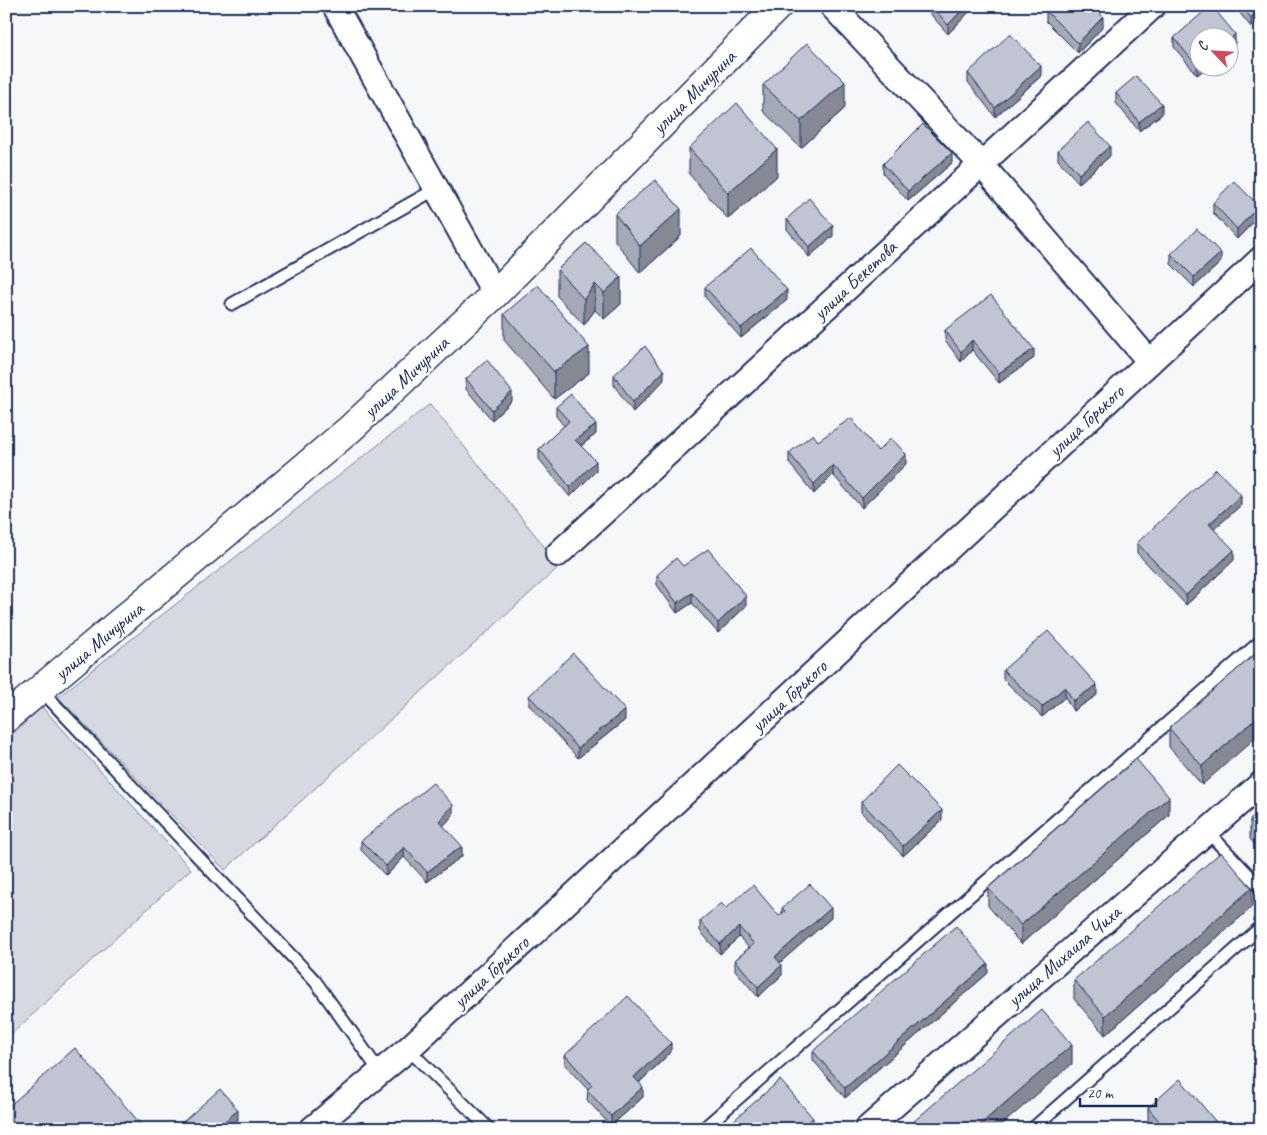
<svg xmlns="http://www.w3.org/2000/svg" width="1267" height="1135" font-family="Caveat,sans-serif">
  <style>
    .green { fill: #d6d9e2; stroke: #7884a0 }
    .lines { fill: none; stroke-linecap: round; stroke-linejoin: round }
    .lane-casing { stroke: #1b2f5e; stroke-width: 15 }
    .street-casing { stroke: #1b2f5e; stroke-width: 28 }
    .secondary-casing { stroke: #1b2f5e; stroke-width: 31 }
    .lane { stroke: #fff; stroke-width: 11 }
    .street { stroke: #fff; stroke-width: 24 }
    .secondary { stroke: #fff; stroke-width: 28 }
    .wall { fill: #a5a9b5; stroke: #1b2f5e }
    .shaded-wall { fill: #868994; stroke: #1b2f5e }
    .building { fill: #c0c4d3; stroke: #1b2f5e }
    .labels { text-anchor: middle; dominant-baseline: central; stroke-width: 5; stroke-linejoin: round; paint-order: stroke }
    .street-label { font-size: 20px; fill: #1b2f5e; stroke: #fff }
  </style>
  <rect width="100%" height="100%" fill="#f6f7f9"/>
  <filter id="ink" filterUnits="userSpaceOnUse"><feTurbulence type="fractalNoise" baseFrequency=".02" numOctaves="2"/><feDisplacementMap in="SourceGraphic" scale="10" xChannelSelector="R" yChannelSelector="G"/><feConvolveMatrix kernelMatrix="1 2 1 2 8 2 1 2 1" color-interpolation-filters="sRGB"/></filter>
  <g filter="url(#ink)">
    <path class="green" d="M430 404 560 566 225 870 58 697Z
      M42 707 191 869 6 1039V740Z"/>
    <g class="lines">
      <defs>
        <path id="lane" d="M232 304 436 189
          M41 690 315 981 380 1072
          M1207 831 1261 888
          M408 1049 489 1129
          M703 1129 1261 641
          M1032 1129 1261 927"/>
        <path id="street" d="M335 6 495 294
          M832 6 981 164 1150 362
          M558 554 1153 6
          M312 1129 408 1049 1261 259
          M867 1129 1261 784"/>
        <path id="secondary" d="M6 718 350 429 495 294 778 6"/>
      </defs>
      <use href="#lane" class="lane-casing"/>
      <use href="#street" class="street-casing"/>
      <use href="#secondary" class="secondary-casing"/>
      <use href="#lane" class="lane"/>
      <use href="#street" class="street"/>
      <use href="#secondary" class="secondary"/>
    </g>
    <path class="wall" d="M925 6H971V10L948 34 925 8Z
      M1234 6H1261L1251 27Z
      M1046 11 1103 27 1078 53 1046 21Z
      M1174 38 1235 44 1197 75 1174 47Z
      M968 73 1041 76 995 117 968 82Z
      M763 85 845 108 801 148 763 111Z
      M1116 93 1162 114 1139 131 1116 103Z
      M689 148 777 176 728 219 689 174Z
      M1058 150 1110 156 1079 183 1058 160Z
      M952 163 908 201 883 173V164Z
      M1213 203 1259 216 1237 239 1213 213Z
      M615 214 681 236 640 273 615 241Z
      M787 219 833 236 809 257 787 229Z
      M586 243 621 304 604 319 595 310 584 325 557 296V270Z
      M1171 254 1221 262 1194 287 1171 264Z
      M705 287 787 300 741 338 705 297Z
      M504 314 589 373 554 399 504 340Z
      M945 330 1034 358 999 383 972 350 961 362 945 340Z
      M614 375 664 380 633 412 614 385Z
      M466 379 512 401 492 420 466 389Z
      M556 407 596 434 581 446 596 471 570 497 539 459V449L564 426 556 416Z
      M818 441 878 451 906 464 862 508 833 475 814 494 789 463V453Z
      M1241 505 1214 529 1234 560 1186 605 1137 553V543Z
      M683 566 746 606 718 633 692 603 677 613 657 585V575Z
      M1261 649 1202 785 1169 747V728Z
      M1003 670 1097 695 1073 711 1065 697 1042 717 1003 679Z
      M529 696 625 720 578 758 529 705Z
      M861 802 942 820 903 856 861 812Z
      M1261 811V852L1250 839V820Z
      M453 815 443 826 462 856 427 882 404 857 386 876 361 850V841Z
      M1169 815 1021 944 988 906V888Z
      M1252 907 1105 1035 1074 999V980Z
      M726 908 779 916 782 913V908L831 918 779 963 782 975 758 997 735 970V960L749 948 739 937 720 954 700 931V921Z
      M988 973 845 1098 813 1060V1051Z
      M671 1052 639 1083 643 1097 611 1126 587 1100 588 1090 565 1065V1055Z
      M1148 1108 1222 1129H1154L1148 1123Z"/>
    <path class="shaded-wall" d="M966 6H971V10L948 34V25Z
      M1261 9V19L1251 27V18Z
      M1103 17V27L1078 53V43Z
      M1235 34V44L1230 48V39Z
      M1200 64V68H1207L1197 75V66Z
      M1041 66V76L995 117V108Z
      M845 82V108L801 148V121Z
      M1162 104V114L1139 131V122Z
      M1110 146V156L1079 183V174Z
      M777 149V176L728 219V193Z
      M952 153V163L908 201V191Z
      M1259 206V216L1237 239V229Z
      M681 209V236L640 273V246Z
      M833 226V236L809 257V247Z
      M1221 253V262L1194 287V277Z
      M621 277V304L604 319V293Z
      M595 284V310L584 325V299Z
      M787 290V300L741 338V328Z
      M972 340V350L961 362V352Z
      M589 347V373L554 399V372Z
      M1034 349V358L999 383V373Z
      M664 371V380L633 412V402Z
      M512 392V401L492 420V410Z
      M596 425V434L575 450V440Z
      M906 454V464L862 508V498Z
      M596 461V471L570 497V487Z
      M833 465V475L814 494V484Z
      M1241 495V505L1209 534V524Z
      M1234 550V560L1186 605V595Z
      M692 593V603L677 613V603Z
      M746 596V606L718 633V623Z
      M1097 685V695L1073 711V701Z
      M1065 687V697L1042 717V707Z
      M625 710V720L578 758V748Z
      M1261 714V733L1202 785V766Z
      M1169 797V815L1021 944V925Z
      M453 805V815L439 831V821Z
      M942 810V820L903 856V846Z
      M462 846V856L427 882V872Z
      M404 847V857L386 876V866Z
      M1252 888V907L1105 1035V1016Z
      M831 908V918L775 967V957Z
      M739 927V937L720 954V944Z
      M988 964V973L845 1098V1088Z
      M782 965V975L758 997V987Z
      M671 1043V1052L634 1087V1077Z
      M1072 1045V1064L997 1129H975Z
      M643 1087V1097L611 1126V1116Z
      M238 1110V1120L227 1129H215Z
      M813 1118V1127L811 1129H800Z"/>
    <path class="building" d="M932 6H966L948 25Z
      M1052 6H1094L1103 17 1078 43 1046 11Z
      M1210 6H1212L1235 34 1230 39V38H1200V64L1197 66 1174 38Z
      M1242 6H1261V9L1251 18Z
      M1010 34 1041 66 995 108 968 73Z
      M807 43 845 82 801 121 763 85Z
      M1136 76 1162 104 1139 122 1116 93Z
      M737 103 777 149 728 193 689 148Z
      M1088 122 1110 146 1079 174 1058 150Z
      M923 124 952 153 908 191 883 164Z
      M655 180 681 209 640 246 615 214Z
      M1234 181 1259 206 1237 229 1213 203Z
      M809 198 833 226 809 247 787 219Z
      M1197 229 1221 253 1194 277 1171 254Z
      M586 243 621 277 604 293 595 284 584 299 557 270Z
      M751 248 787 290 741 328 705 287Z
      M538 285 589 347 554 372 504 314Z
      M991 295 1034 349 999 373 972 340 961 352 945 330Z
      M645 346 664 371 633 402 614 375Z
      M487 360 512 392 492 410 466 379Z
      M571 394 596 425 575 440 596 461 570 487 539 449 569 421 556 407Z
      M851 418 878 451 891 438 906 454 862 498 833 465 814 484 789 453 813 434 818 441Z
      M1216 469 1241 495 1209 524 1234 550 1186 595 1137 543Z
      M708 549 746 596 718 623 692 593 677 603 657 575 676 558 683 566Z
      M1048 631 1097 685 1073 701 1065 687 1042 707 1003 670Z
      M1261 649V714L1202 766 1169 728Z
      M573 653 625 710 578 748 529 696Z
      M1136 759 1169 797 1021 925 988 888Z
      M897 765 942 810 903 846 861 802Z
      M433 783 453 805 439 821 462 846 427 872 404 847 386 866 361 841Z
      M1261 811V833L1250 820Z
      M1221 852 1252 888 1105 1016 1074 980Z
      M810 884 831 908 775 957 782 965 758 987 735 960 754 944 739 927 720 944 700 921 721 903 726 908 753 885 779 916 785 911 782 908Z
      M956 926 988 964 845 1088 813 1051Z
      M628 996 671 1043 634 1077 643 1087 611 1116 587 1090 592 1085 565 1055Z
      M1042 1010 1072 1045 975 1129H905Z
      M75 1048 145 1129H61L57 1125 53 1129H6V1109Z
      M1180 1079 1222 1129H1166L1148 1108Z
      M780 1080 813 1118 800 1129H724Z
      M220 1089 238 1110 215 1129H175Z"/>
  </g>
  <g class="labels">
    <g class="street-label">
      <text transform="translate(694 92) rotate(-45)">улица Мичурина</text>
      <text transform="translate(855 280) rotate(-43)">улица Бекетова</text>
      <text transform="translate(406 377) rotate(-43)">улица Мичурина</text>
      <text transform="translate(1086 421) rotate(-43)">улица Горького</text>
      <text transform="translate(99 641) rotate(-40)">улица Мичурина</text>
      <text transform="translate(789 696) rotate(-43)">улица Горького</text>
      <text transform="translate(1064 956) rotate(-41)">улица Михаила Чиха</text>
      <text transform="translate(491 972) rotate(-43)">улица Горького</text>
    </g>
  </g>
  <rect width="1267" height="1135" fill="none" stroke="#fff" stroke-width="25"/>
  <rect x="12" y="12" width="1242" height="1110" fill="none" stroke="#1b2f5e" stroke-width="2" filter="url(#ink)"/>
  <g transform="translate(1214 52) rotate(295)"><circle r="24" fill="#ffffff" stroke="#a4acbf"/>
  <path d="M0-4L9 19L0 12L-9 19Z" fill="#d1495b"/>
  <text y="-8" font-size="14" font-weight="bold" text-anchor="middle" fill="#1b2f5e">С</text>
  </g>
  <path d="M1080 1098v8h76v-8" fill="none" stroke="#1b2f5e" stroke-width="2.5"/>
  <text x="1087" y="1098" font-size="15" fill="#1b2f5e" stroke="#ffffff" stroke-width="4" paint-order="stroke">20 m</text>
</svg>
